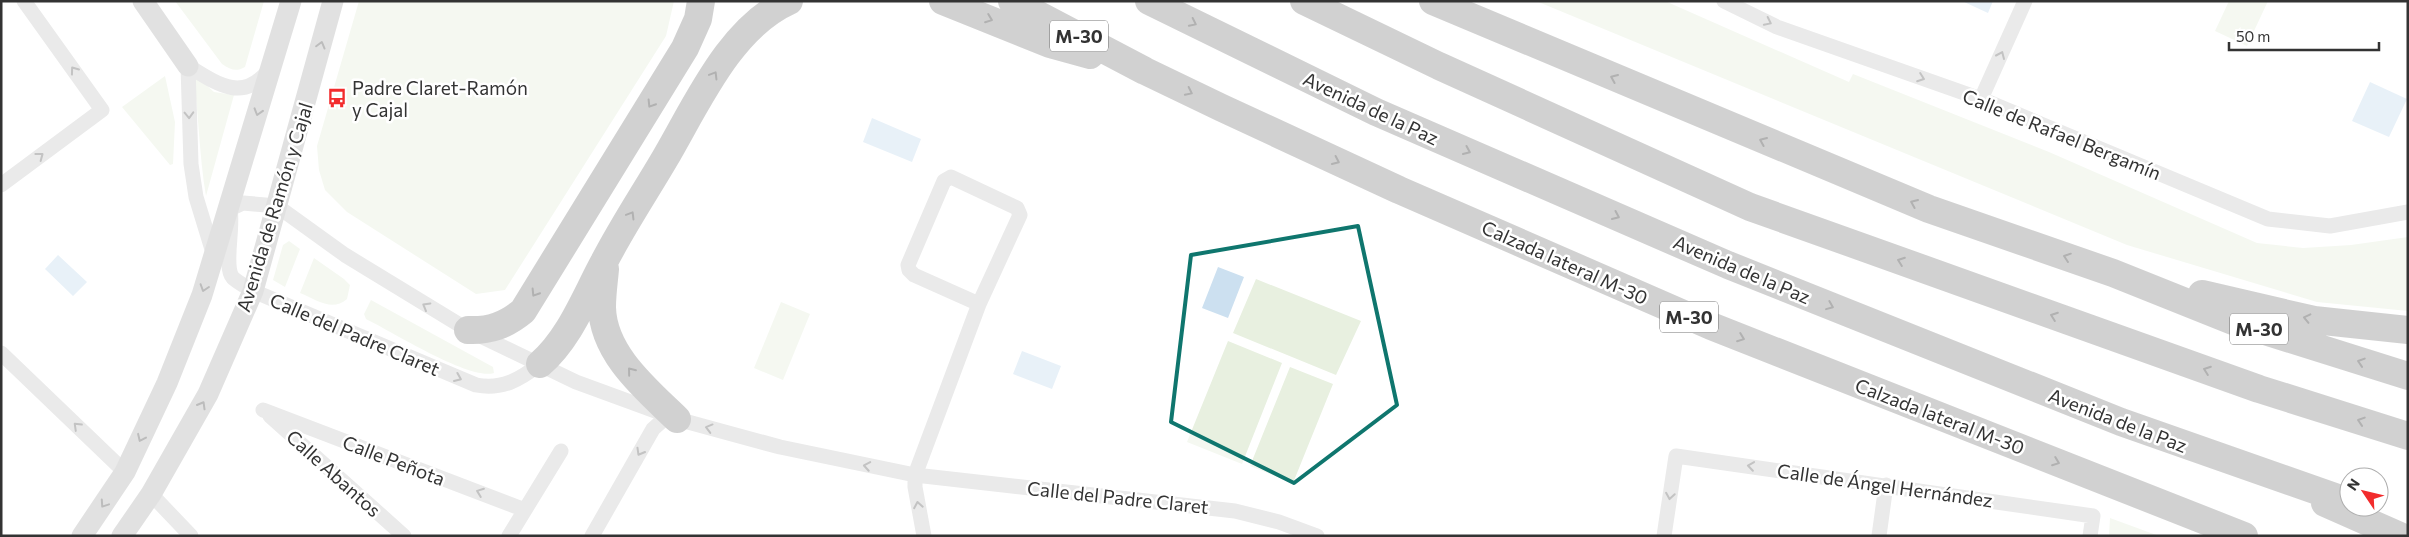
<svg xmlns="http://www.w3.org/2000/svg" width="2409" height="537" font-family="Commissioner,sans-serif">
  <style>
    .green { fill: #e8f0e0 }
    .water { fill: #cce0f0 }
    .lines { fill: none; stroke-linecap: round; stroke-linejoin: round }
    .street { stroke: #d0d0d0; stroke-width: 15 }
    .secondary { stroke: #bdbdbd; stroke-width: 21 }
    .highway { stroke: #9a9a9a; stroke-width: 28 }
    .oneway { stroke: #525252 }
    .oneway2 { stroke: #7a7a7a }
    .oneway3 { stroke: #6a6a6a }
    .marked { fill: none; stroke: #0f766e; stroke-width: 4; stroke-linejoin: round }
    .labels { text-anchor: middle; dominant-baseline: central; stroke-width: 5; stroke-linejoin: round; paint-order: stroke }
    .shield { fill: #fff; stroke: #707070; stroke-width: 1 }
    .shield-label { font-size: 18px; font-weight: bold; fill: #333 }
    .poi-label { font-size: 19px; fill: #333; stroke: #fff; text-anchor: start }
    .street-label { font-size: 19px; fill: #333; stroke: #fff }
  </style>
  <rect width="100%" height="100%" fill="#fff"/>
  <path class="green" d="M175 1H264L245 67C236 72 231 70 222 64Z
    M359 1H674L666 36 505 290 476 294 347 212 325 190 319 170 317 146Z
    M1536 1H1665L1849 82 1853 74 2049 152 2257 243 2303 248 2351 245 2408 237V311L2317 302 2127 245Z
    M2229 1H2268L2247 46 2215 31Z
    M193 73 214 92 234 95 206 196C199 155 199 114 193 73Z
    M165 76 175 122 173 164 170 165 122 107Z
    M289 241 300 249 285 287 273 280 283 245Z
    M314 258 344 279 350 285 347 299C332 312 317 300 300 293Z
    M1256 279 1361 321 1336 375 1233 333Z
    M371 300 493 367 494 373C470 381 391 331 366 319L364 314Z
    M781 302 810 314 783 380 754 368Z
    M1228 341 1282 363 1242 464 1187 442Z
    M1290 367 1333 384 1293 483 1250 466Z
    M2110 518 2159 536H2109Z"/>
  <path class="water" d="M1962 1H1993L1988 13Z
    M2370 82 2407 99 2389 137 2352 121Z
    M872 118 921 139 912 162 863 142Z
    M58 255 87 282 73 296 45 269Z
    M1218 267 1244 277 1228 318 1202 308Z
    M1022 351 1061 366 1052 389 1013 374Z"/>
  <g class="lines">
    <path class="street" d="M1724 1 1777 27 1981 99 2268 219 2330 226 2408 212
      M188 66 191 164 196 197 214 256
      M188 66C216 83 242 103 268 71
      M1981 99 2025 1
      M1 185 102 110 24 1
      M1 353 125 472
      M540 364C519 380 502 390 476 385L253 291C246 287 239 283 233 278 223 267 234 228 230 209L243 203 277 206 345 255 468 330 576 382 677 419 780 447 915 475 1235 511 1279 522 1317 536
      M263 410 525 510
      M270 416 404 536
      M151 494 191 536
      M509 536 561 451
      M592 536 653 429 663 420 671 417
      M924 536 915 487V475L979 304 1020 215 1017 208 951 177 944 181 908 265 909 270 914 275 979 304
      M1664 536 1676 456 2093 516 2090 536
      M1879 536 1886 485"/>
    <path class="secondary" d="M143 1 188 66
      M82 536 125 472 167 383 202 295 291 1
      M122 536 151 494 208 394 253 291 333 1"/>
    <path class="highway" d="M943 1 1050 44 1090 55
      M1012 1 1145 71 1222 108 1399 190 1711 326 2244 536
      M1149 1 1376 112 1728 265 2121 422 2349 502
      M1304 1 1439 66 1750 207 2259 389 2408 436
      M1433 1 1929 209 2113 273 2233 321 2408 376
      M605 269C604 281 602 294 602 307 603 354 646 389 677 419
      M2202 294 2314 320 2408 330
      M468 330C490 331 506 325 523 311L685 48 698 19 701 1
      M540 364C570 338 585 297 604 262 622 227 644 194 664 160 696 106 729 28 789 1
      M2325 503 2400 536"/>
  </g>
  <defs><path id="oneway-chevron" d="M-2-3.5L2.5 0L-2 3.5" fill="none" stroke-width="1.6" stroke-linecap="round" stroke-linejoin="round" transform="scale(1.25)"/></defs>
  <g class="oneway">
    <use href="#oneway-chevron" transform="translate(989 19) rotate(21)"/>
    <use href="#oneway-chevron" transform="translate(1193 23) rotate(26)"/>
    <use href="#oneway-chevron" transform="translate(714 75) rotate(-59)"/>
    <use href="#oneway-chevron" transform="translate(1614 78) rotate(-157)"/>
    <use href="#oneway-chevron" transform="translate(1189 92) rotate(26)"/>
    <use href="#oneway-chevron" transform="translate(651 104) rotate(122)"/>
    <use href="#oneway-chevron" transform="translate(1763 141) rotate(-157)"/>
    <use href="#oneway-chevron" transform="translate(1467 151) rotate(24)"/>
    <use href="#oneway-chevron" transform="translate(1336 161) rotate(25)"/>
    <use href="#oneway-chevron" transform="translate(1914 203) rotate(-157)"/>
    <use href="#oneway-chevron" transform="translate(631 215) rotate(-59)"/>
    <use href="#oneway-chevron" transform="translate(1616 216) rotate(24)"/>
    <use href="#oneway-chevron" transform="translate(2067 257) rotate(-161)"/>
    <use href="#oneway-chevron" transform="translate(1901 261) rotate(-160)"/>
    <use href="#oneway-chevron" transform="translate(535 293) rotate(122)"/>
    <use href="#oneway-chevron" transform="translate(1830 306) rotate(22)"/>
    <use href="#oneway-chevron" transform="translate(2054 316) rotate(-160)"/>
    <use href="#oneway-chevron" transform="translate(2307 318) rotate(-167)"/>
    <use href="#oneway-chevron" transform="translate(1741 338) rotate(21)"/>
    <use href="#oneway-chevron" transform="translate(2361 362) rotate(-162)"/>
    <use href="#oneway-chevron" transform="translate(2207 370) rotate(-160)"/>
    <use href="#oneway-chevron" transform="translate(631 371) rotate(-129)"/>
    <use href="#oneway-chevron" transform="translate(2361 421) rotate(-162)"/>
    <use href="#oneway-chevron" transform="translate(2056 462) rotate(21)"/>
  </g>
  <g class="oneway2">
    <use href="#oneway-chevron" transform="translate(1768 22) rotate(26)"/>
    <use href="#oneway-chevron" transform="translate(2001 55) rotate(-66)"/>
    <use href="#oneway-chevron" transform="translate(74 70) rotate(-126)"/>
    <use href="#oneway-chevron" transform="translate(1921 78) rotate(20)"/>
    <use href="#oneway-chevron" transform="translate(189 115) rotate(88)"/>
    <use href="#oneway-chevron" transform="translate(40 156) rotate(-37)"/>
    <use href="#oneway-chevron" transform="translate(426 306) rotate(-150)"/>
    <use href="#oneway-chevron" transform="translate(458 378) rotate(23)"/>
    <use href="#oneway-chevron" transform="translate(77 426) rotate(-136)"/>
    <use href="#oneway-chevron" transform="translate(709 428) rotate(-165)"/>
    <use href="#oneway-chevron" transform="translate(640 452) rotate(120)"/>
    <use href="#oneway-chevron" transform="translate(867 466) rotate(-170)"/>
    <use href="#oneway-chevron" transform="translate(1751 466) rotate(-172)"/>
    <use href="#oneway-chevron" transform="translate(480 492) rotate(-159)"/>
    <use href="#oneway-chevron" transform="translate(1670 496) rotate(99)"/>
    <use href="#oneway-chevron" transform="translate(918 505) rotate(-100)"/>
  </g>
  <g class="oneway3">
    <use href="#oneway-chevron" transform="translate(321 45) rotate(-75)"/>
    <use href="#oneway-chevron" transform="translate(258 112) rotate(107)"/>
    <use href="#oneway-chevron" transform="translate(204 288) rotate(108)"/>
    <use href="#oneway-chevron" transform="translate(202 405) rotate(-60)"/>
    <use href="#oneway-chevron" transform="translate(141 438) rotate(115)"/>
    <use href="#oneway-chevron" transform="translate(104 504) rotate(124)"/>
  </g>
  <path d="M0 0H2409V537H0ZM1358 226 1397 405 1294 483 1171 422 1191 255Z" fill="#fff" fill-opacity=".55" fill-rule="evenodd"/>
  <path class="marked" d="M1358 226 1397 405 1294 483 1171 422 1191 255Z"/>
  <defs>
    <symbol id="bus-bare" viewBox="-9 -9 18 18"><path d="M-5-6H5V4H4V6H2V4H-2V6H-4V4H-5ZM-3.5-4V0h7V-4ZM-3.5 1.2v1.5H-2V1.2ZM2 1.2v1.5H3.5V1.2Z" fill="#f22c2d" stroke="#fff" stroke-width="2.5" paint-order="stroke"/></symbol>
  </defs>
  <g fill-rule="evenodd">
    <use href="#bus-bare" x="323" y="84" width="28" height="28"/>
  </g>
  <g class="labels">
    <g class="shield">
      <rect x="1050" y="20.5" width="58" height="31" rx="4"/>
      <rect x="1660" y="301.5" width="58" height="31" rx="4"/>
      <rect x="2230" y="313.5" width="58" height="31" rx="4"/>
    </g>
    <g class="shield-label">
      <text x="1079" y="36">M-30</text>
      <text x="1689" y="317">M-30</text>
      <text x="2259" y="329">M-30</text>
    </g>
    <g class="poi-label">
      <text x="352" y="87">Padre Claret-Ramón<tspan x="352" dy="22">y Cajal</tspan></text>
    </g>
    <g class="street-label">
      <text transform="translate(1371 108) rotate(25)">Avenida de la Paz</text>
      <text transform="translate(2062 134) rotate(22)">Calle de Rafael Bergamín</text>
      <text transform="translate(274 207) rotate(-73)">Avenida de Ramón y Cajal</text>
      <text transform="translate(1565 262) rotate(24)">Calzada lateral M-30</text>
      <text transform="translate(1742 269) rotate(23)">Avenida de la Paz</text>
      <text transform="translate(355 334) rotate(23)">Calle del Padre Claret</text>
      <text transform="translate(1940 416) rotate(21)">Calzada lateral M-30</text>
      <text transform="translate(2118 420) rotate(21)">Avenida de la Paz</text>
      <text transform="translate(394 460) rotate(21)">Calle Peñota</text>
      <text transform="translate(334 473) rotate(42)">Calle Abantos</text>
      <text transform="translate(1885 485) rotate(8)">Calle de Ángel Hernández</text>
      <text transform="translate(1118 497) rotate(6)">Calle del Padre Claret</text>
    </g>
  </g>
  <rect width="2409" height="537" fill="none" stroke="#333333" stroke-width="5"/>
  <g transform="translate(2364 492) rotate(305)"><circle r="24" fill="#ffffff" stroke="#adadad"/>
  <path d="M0-4L9 19L0 12L-9 19Z" fill="#f22c2d"/>
  <text y="-8" font-size="14" font-weight="bold" text-anchor="middle" fill="#333333">N</text>
  </g>
  <path d="M2229 42v8h150v-8" fill="none" stroke="#333333" stroke-width="2.5"/>
  <text x="2236" y="42" font-size="15" fill="#333333" stroke="#ffffff" stroke-width="4" paint-order="stroke">50 m</text>
</svg>
